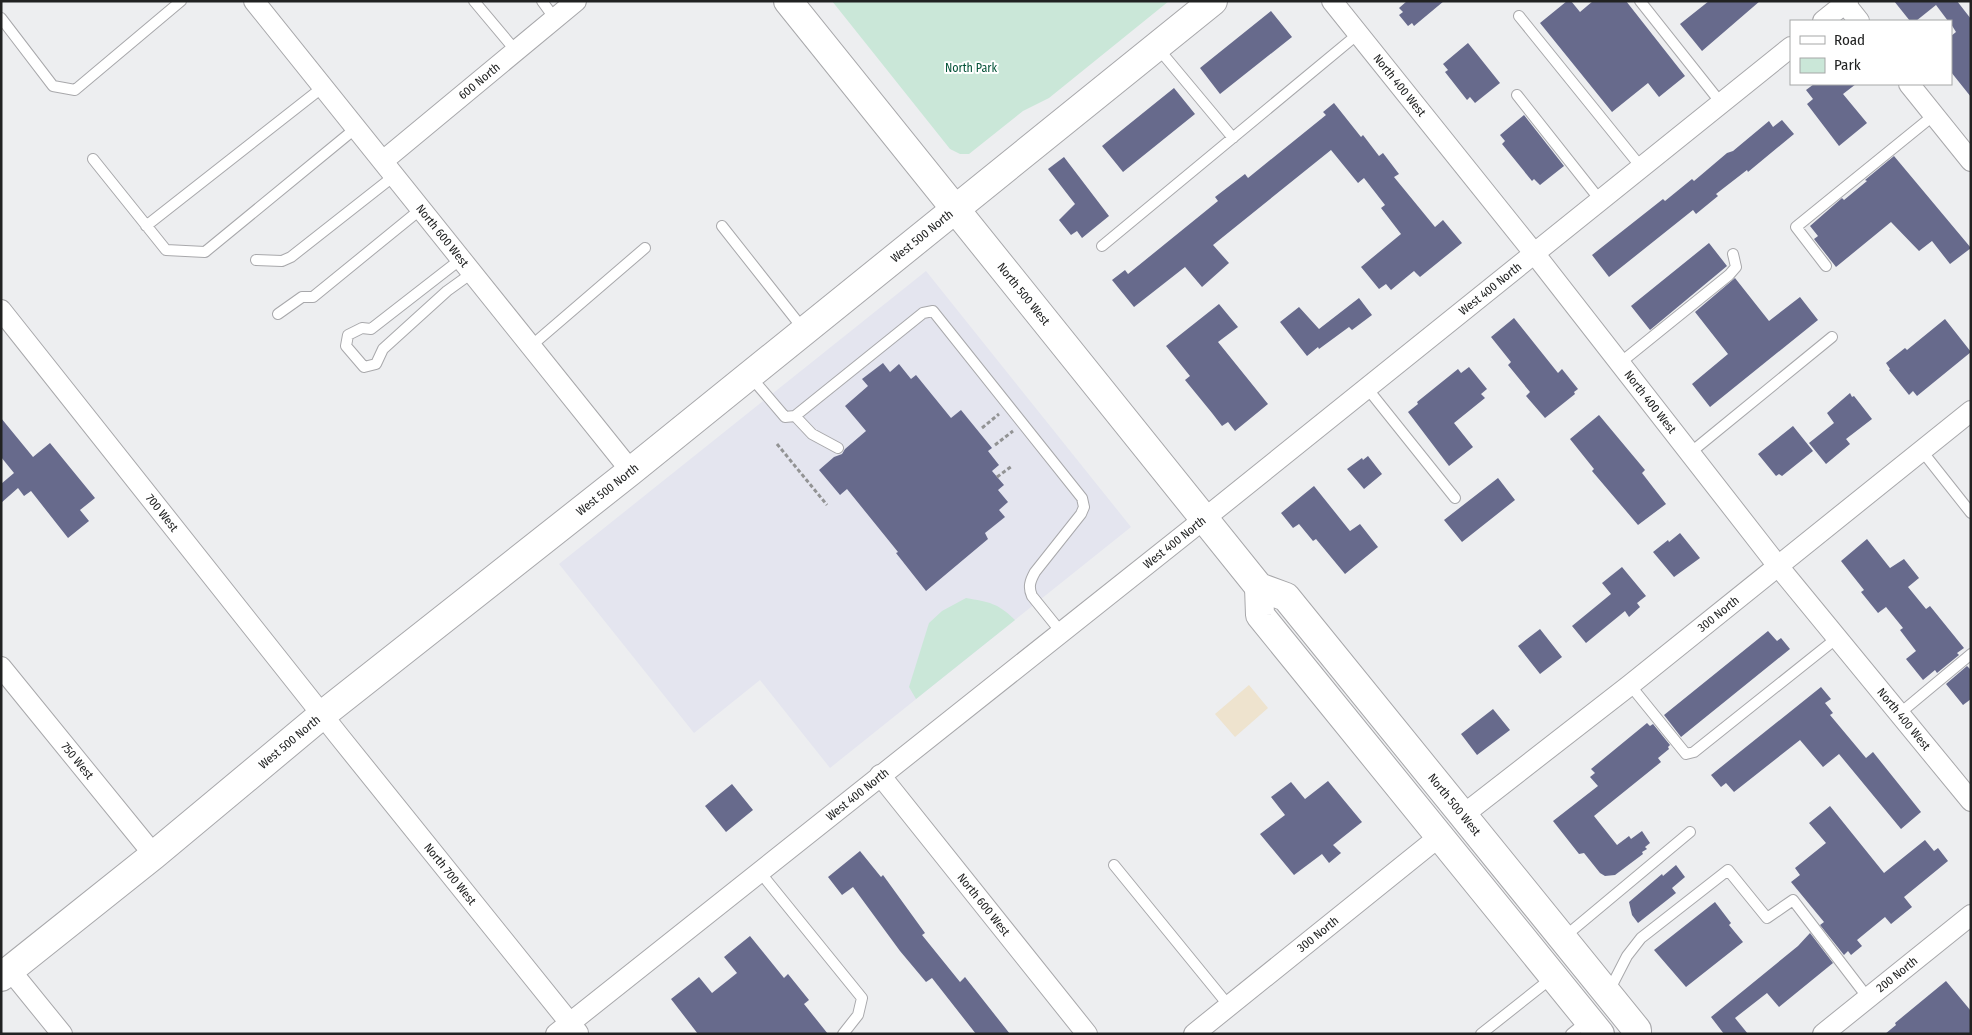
<svg xmlns="http://www.w3.org/2000/svg" width="1972" height="1035" font-family="'Fira Sans Condensed',sans-serif">
  <style>
    .built { fill: #e4e5ef }
    .medical { fill: #eee3ce }
    .green { fill: #cae7d8 }
    .building { fill: #676a8c }
    .lines { fill: none; stroke-linecap: round; stroke-linejoin: round }
    .lane-casing { stroke: #a8a8ab; stroke-width: 12 }
    .street-casing { stroke: #a8a8ab; stroke-width: 22 }
    .secondary-casing { stroke: #a8a8ab; stroke-width: 30 }
    .primary-casing { stroke: #a8a8ab; stroke-width: 30 }
    .path { stroke: #929394; stroke-width: 3; stroke-dasharray: 4 2.5; stroke-linecap: butt }
    .lane { stroke: #fff; stroke-width: 10 }
    .street { stroke: #fff; stroke-width: 20 }
    .secondary { stroke: #fff; stroke-width: 28 }
    .primary { stroke: #fff; stroke-width: 28 }
    .labels { text-anchor: middle; dominant-baseline: central; stroke-width: 4; stroke-linejoin: round; paint-order: stroke }
    .park-label { font-size: 12px; fill: #055338; stroke: #fff }
    .street-label { font-size: 12px; fill: #212222; stroke: #fff }
  </style>
  <rect width="100%" height="100%" fill="#edeef0"/>
  <path class="built" d="M926 271 1131 527 830 768 760 680 694 733 559 564Z"/>
  <path class="medical" d="M1249 685 1268 708 1235 737 1215 714Z"/>
  <path class="green" d="M832 1H1169L1049 98 1023 111 969 154H960L950 149Z
    M966 598C989 602 998 603 1015 620L916 699 909 687 929 623 942 611Z"/>
  <path class="building" d="M1407 1H1444L1414 26 1412 23 1408 26 1399 15 1403 12 1399 8Z
    M1567 1H1571L1580 12 1593 1H1626L1685 76 1659 97 1648 83 1612 112 1540 23Z
    M1709 1H1760L1702 51 1680 24Z
    M1894 1H1957L1971 19V97L1951 72V36L1956 32 1951 24V21H1948L1936 5 1916 21H1910Z
    M1271 11 1292 37 1220 94 1200 68Z
    M1468 43 1500 83 1475 103 1470 97 1467 100 1445 72 1448 70 1443 64Z
    M1814 84H1856L1843 94 1867 123 1839 146 1807 104 1813 99 1806 90Z
    M1174 88 1195 114 1123 172 1102 146Z
    M1334 103 1361 137 1363 135 1379 156 1383 153 1399 174 1394 177 1435 227 1443 220 1462 243 1420 277 1414 271 1391 290 1386 284 1379 289 1361 267 1401 234 1381 208 1385 205 1364 178 1358 183 1331 150 1213 245 1229 263 1202 287 1185 267 1134 307 1112 280 1125 270 1128 274 1218 201 1215 197 1245 174 1248 178 1326 115 1323 112Z
    M1524 115 1564 166 1540 185 1534 179 1532 181 1502 144 1505 141 1500 135Z
    M1782 120 1794 134 1748 172 1747 170 1716 194 1718 196 1696 214 1693 210 1609 277 1592 255 1663 199 1665 201 1692 179 1694 181 1727 153 1733 151 1769 121 1773 127Z
    M1894 156 1971 248 1950 264 1932 241 1919 251 1891 222 1836 267 1814 239 1818 236 1810 226 1842 198 1844 200 1867 181 1865 180Z
    M1064 157 1109 216 1082 238 1077 231 1071 235 1059 220 1075 204 1048 169Z
    M1709 243 1727 266 1650 330 1631 306Z
    M1735 278 1769 321 1800 297 1818 320 1710 407 1692 384 1728 354 1695 312Z
    M1359 298 1372 315 1352 330 1349 327 1319 349 1318 347 1307 356 1280 322 1299 307 1319 329Z
    M1219 304 1238 327 1218 342 1268 404 1235 431 1228 422 1222 426 1212 413 1185 380 1190 376 1166 346Z
    M1514 318 1558 373 1562 369 1578 389 1574 392 1575 394 1545 418 1526 396 1530 392 1508 365 1511 362 1491 337Z
    M1945 319 1971 352 1917 396 1913 391 1909 395 1889 370 1890 369 1886 363 1905 348 1907 350Z
    M883 363 890 372 899 364 911 379 916 375 951 418 961 410 992 448 988 451 999 465 992 471 1004 485 998 490 1008 502 999 510 1005 517 985 533 988 539 926 591 896 553 898 552 847 489 840 495 819 470 834 457 842 454 845 449 866 431 845 406 868 386 862 379Z
    M1469 367 1487 389 1481 394 1485 398 1454 423 1473 447 1449 466 1408 412 1418 404 1417 402 1458 369 1461 373Z
    M1850 393 1852 397 1854 396 1872 419 1846 439 1850 444 1826 464 1809 443 1834 423 1827 413Z
    M1599 415 1645 470 1642 473 1666 504 1638 525 1592 471 1594 469 1570 439Z
    M1 418 33 457 50 443 95 498 80 510 89 521 68 538 31 491 24 496 18 488 1 503V484L14 473 1 457Z
    M1793 426 1813 451 1782 476 1779 474 1776 476 1758 454Z
    M1368 456 1382 474 1364 489 1347 469 1362 458 1363 460Z
    M1498 478 1515 500 1462 542 1444 520Z
    M1314 486 1350 531 1360 524 1378 547 1345 574 1316 539 1313 541 1299 524 1293 528 1281 513Z
    M1680 533 1700 558 1674 577 1653 552 1668 540 1669 542Z
    M1867 539 1890 568 1904 559 1919 578 1908 587 1926 609 1930 606 1964 648 1957 653 1959 655 1937 673 1935 670 1923 680 1906 659 1916 651 1900 630 1903 628 1886 607 1878 613 1861 592 1864 590 1841 561Z
    M1622 567 1646 596 1637 603 1640 607 1629 617 1625 611 1586 643 1572 626 1611 594 1602 583Z
    M1540 629 1562 657 1540 674 1518 646Z
    M1768 631 1777 641 1781 638 1790 649 1681 737 1664 715Z
    M1967 666 1971 670V699L1963 705 1946 684Z
    M1821 687 1831 699 1825 703 1833 713 1830 715 1866 758 1873 752 1921 812 1901 829 1839 754 1823 767 1800 740 1734 792 1726 783 1721 787 1711 775Z
    M1493 709 1510 730 1477 755 1461 734Z
    M1647 723 1650 726 1653 724 1670 745 1668 747 1669 749 1658 758 1661 762 1594 816 1617 845 1629 836 1631 839 1642 831 1650 843 1645 847 1647 849 1642 852 1643 854 1615 875 1605 876 1600 873 1584 853 1579 854 1553 821 1598 786 1590 777 1595 773 1591 769Z
    M1328 781 1362 822 1333 845 1341 853 1329 863 1322 854 1294 875 1260 834 1285 815 1271 797 1291 782 1305 799Z
    M732 784 753 810 726 832 705 806Z
    M1830 806 1884 873 1925 840 1934 851 1938 848 1948 861 1904 897 1912 907 1891 924 1885 917 1857 940 1862 946 1851 955 1848 951 1844 955 1820 925 1824 922 1791 882 1800 875 1795 868 1826 843 1809 823Z
    M860 851 881 877 883 875 925 933 922 935 960 982 965 977 1010 1034H976L932 978 926 982 900 951 853 887 842 895 828 877Z
    M1676 865 1685 877 1672 888 1676 893 1638 923 1632 915 1629 902 1662 874 1663 876Z
    M1715 902 1731 923 1729 925 1743 942 1686 987 1654 950Z
    M1810 933 1833 963 1779 1007 1767 993 1735 1018 1748 1034H1724L1711 1017 1798 946Z
    M750 936 784 978 788 974 809 1000 804 1004 828 1034H698L671 999 699 977 712 993 737 973 724 957Z
    M1946 981 1971 1011V1034H1885L1896 1025 1895 1023Z"/>
  <g class="lines">
    <defs>
      <path id="lane" d="M474 1 516 51
        M542 1 555 19
        M1640 1 1721 103
        M1519 16 1641 167
        M1 18 53 86 75 90 181 1
        M1157 47 1233 138
        M1517 95 1600 200
        M93 159 166 250 205 252 356 128
        M146 226 323 87
        M722 226 804 330
        M1102 246 1358 34
        M461 259 371 329 362 328 348 335 346 346 364 367 376 364 383 349 447 291 472 273
        M256 260 282 261 291 257 394 176
        M1826 266 1796 227 1934 115
        M278 314 302 297H313L421 209
        M531 346 645 248
        M1620 363 1729 275 1736 267 1733 254
        M750 376 785 417 795 416 923 313 933 311 1082 498 1084 507 1081 514 1035 572C1030 581 1028 587 1032 596L1061 632
        M1367 388 1455 498
        M795 416 812 434 838 448
        M1922 451 1971 513
        M1690 453 1832 337
        M1630 685 1686 754 1694 752 1837 638
        M1899 714 1971 654
        M1114 865 1229 1006
        M759 871 862 998 858 1015 843 1034
        M1563 938 1690 832
        M1609 991 1627 956 1641 938 1728 870 1767 918 1793 900 1868 998
        M1481 1034 1553 977
        M1571 1034 1588 1020"/>
      <g id="street">
        <path id="s1" d="M254 1 631 471"/>
        <path id="s2" d="M1332 1 1534 253 1778 566 1971 801"/>
        <path d="M1843 1 1859 21"/>
        <path d="M1823 21 1848 1"/>
        <path d="M1909 84 1971 161"/>
        <path id="s3" d="M383 161 576 1"/>
        <path id="s4" d="M1 310 339 736 578 1033"/>
        <path id="s5" d="M1 667 154 855"/>
        <path id="s6" d="M880 775 1087 1034"/>
        <path id="s7" d="M1463 815 1630 685 1971 411"/>
        <path d="M10 970 62 1034"/>
        <path id="s8" d="M556 1034 1204 519 1791 47"/>
        <path id="s9" d="M1194 1034 1440 836"/>
        <path id="s10" d="M1823 1034 1971 915"/>
      </g>
      <g id="secondary">
        <path id="s11" d="M1 977 154 855 322 715 631 471 1213 1"/>
      </g>
      <g id="primary">
        <path id="s12" d="M788 1 1259 587 1286 597 1637 1030V1034"/>
        <path d="M1259 587 1260 615 1600 1034"/>
      </g>
    </defs>
    <use href="#lane" class="lane-casing"/>
    <use href="#street" class="street-casing"/>
    <use href="#secondary" class="secondary-casing"/>
    <use href="#primary" class="primary-casing"/>
    <path class="path" d="M982 428 999 414
      M777 444 827 505
      M995 445 1013 431
      M997 477 1012 466"/>
    <use href="#lane" class="lane"/>
    <use href="#street" class="street"/>
    <use href="#secondary" class="secondary"/>
    <use href="#primary" class="primary"/>
  </g>
  <g class="labels">
    <g class="park-label">
      <text x="971" y="68">North Park</text>
    </g>
    <g class="street-label">
      <text stroke="none"><textPath href="#s3" startOffset="125">600 North</textPath></text>
      <text stroke="none"><textPath href="#s2" startOffset="108">North 400 West</textPath></text>
      <text stroke="none"><textPath href="#s11" startOffset="1182">West 500 North</textPath></text>
      <text stroke="none"><textPath href="#s1" startOffset="301">North 600 West</textPath></text>
      <text stroke="none"><textPath href="#s8" startOffset="1195">West 400 North</textPath></text>
      <text stroke="none"><textPath href="#s12" startOffset="376">North 500 West</textPath></text>
      <text stroke="none"><textPath href="#s2" startOffset="512">North 400 West</textPath></text>
      <text stroke="none"><textPath href="#s11" startOffset="778">West 500 North</textPath></text>
      <text stroke="none"><textPath href="#s4" startOffset="259">700 West</textPath></text>
      <text stroke="none"><textPath href="#s8" startOffset="790">West 400 North</textPath></text>
      <text stroke="none"><textPath href="#s7" startOffset="325">300 North</textPath></text>
      <text stroke="none"><textPath href="#s2" startOffset="918">North 400 West</textPath></text>
      <text stroke="none"><textPath href="#s11" startOffset="372">West 500 North</textPath></text>
      <text stroke="none"><textPath href="#s5" startOffset="121">750 West</textPath></text>
      <text stroke="none"><textPath href="#s8" startOffset="385">West 400 North</textPath></text>
      <text stroke="none"><textPath href="#s12" startOffset="1048">North 500 West</textPath></text>
      <text stroke="none"><textPath href="#s4" startOffset="721">North 700 West</textPath></text>
      <text stroke="none"><textPath href="#s6" startOffset="166">North 600 West</textPath></text>
      <text stroke="none"><textPath href="#s9" startOffset="159">300 North</textPath></text>
      <text stroke="none"><textPath href="#s10" startOffset="95">200 North</textPath></text>
    </g>
  </g>
  <rect width="1972" height="1035" fill="none" stroke="#212222" stroke-width="5"/>
  <rect x="1790" y="20" width="162" height="65" fill="#ffffff" stroke="#a6a7a7"/>
  <rect x="1800" y="36" width="25" height="8" fill="#ffffff" stroke="#a6a7a7"/>
  <text x="1834" y="45" font-size="15" fill="#212222">Road</text>
  <rect x="1800" y="58" width="25" height="15" fill="#cae7d8" stroke="#a6a7a7"/>
  <text x="1834" y="70" font-size="15" fill="#212222">Park</text>
</svg>
